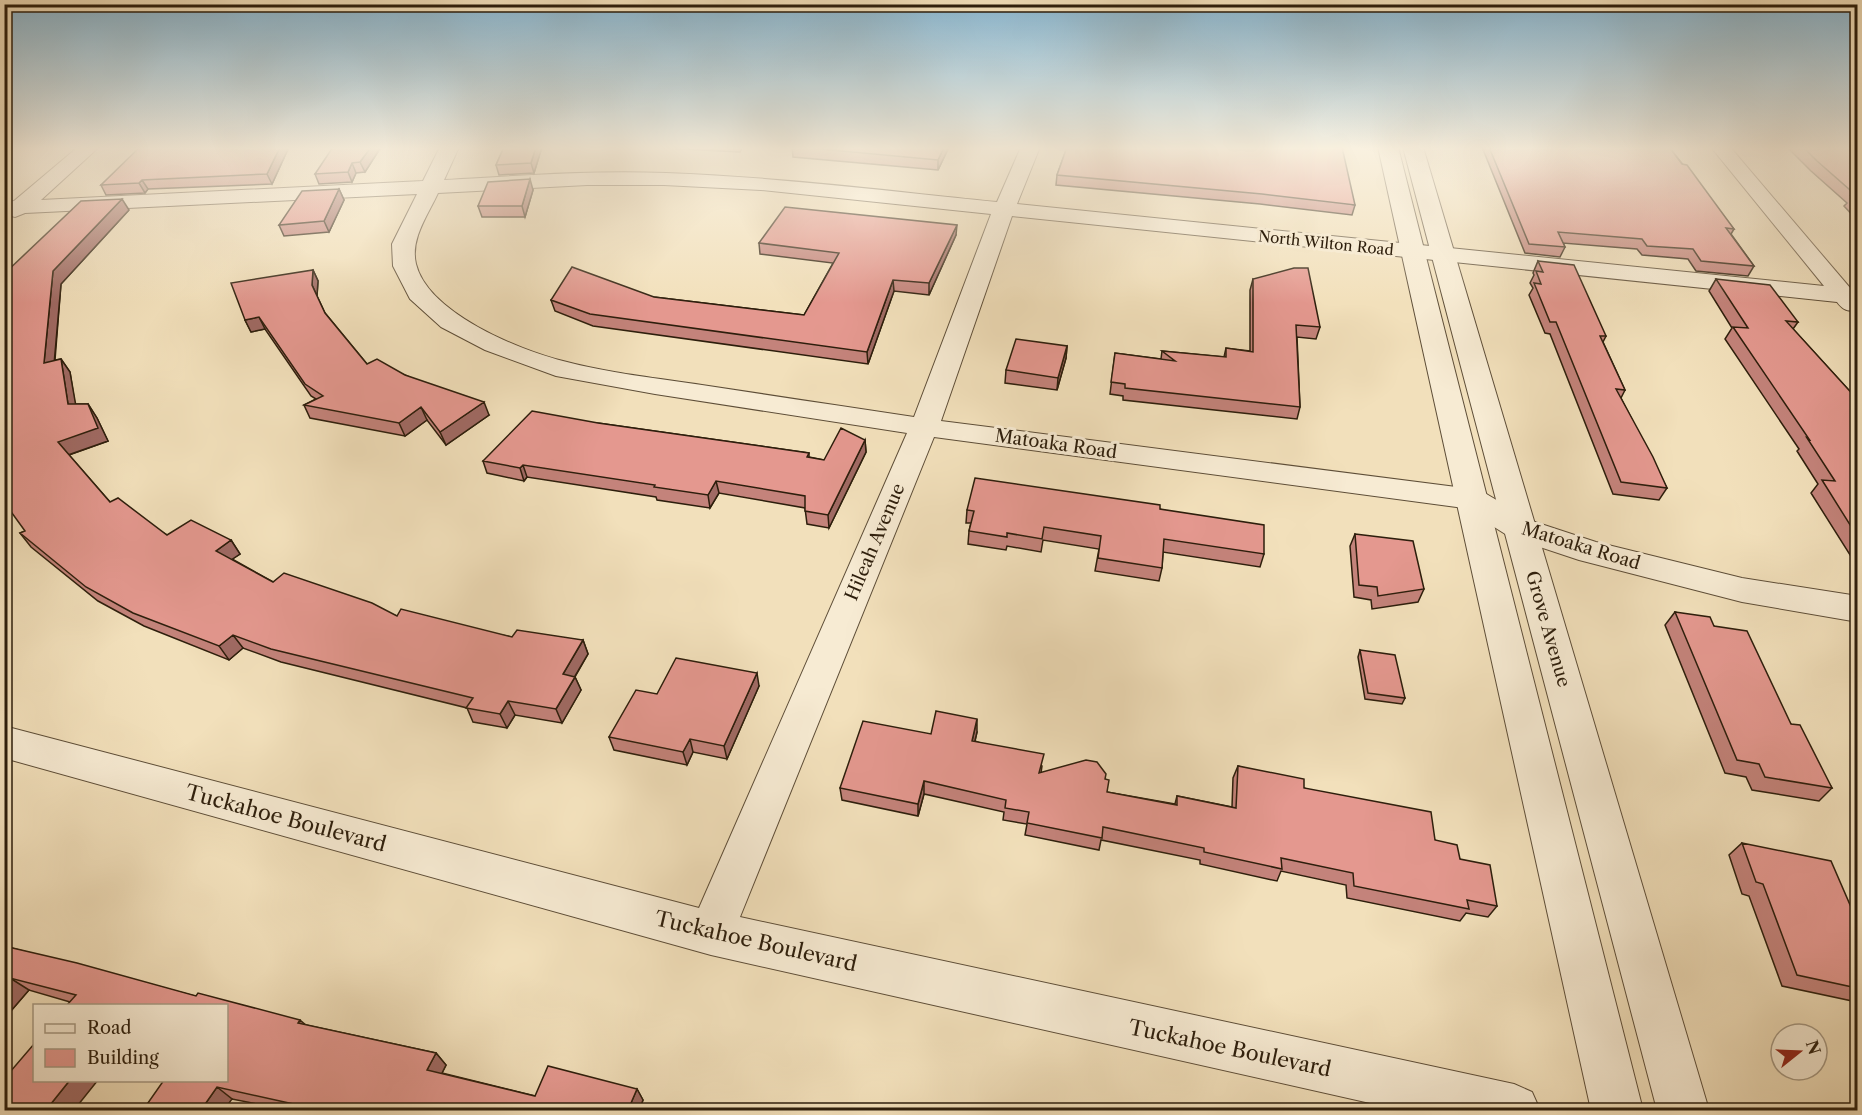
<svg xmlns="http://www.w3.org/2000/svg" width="1862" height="1115" font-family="'Libre Caslon Text',serif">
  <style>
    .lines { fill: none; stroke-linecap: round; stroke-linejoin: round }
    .minor-casing { stroke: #5e4e38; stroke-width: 2 }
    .tertiary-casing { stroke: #5e4e38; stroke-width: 2 }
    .minor { fill: #f7ebd3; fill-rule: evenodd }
    .tertiary { fill: #f7ebd3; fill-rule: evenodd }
    .wall { fill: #c4837b; stroke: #2d1e0c; stroke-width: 1.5 }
    .shaded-wall { fill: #a06a64; stroke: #2d1e0c; stroke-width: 1.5 }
    .building { fill: #e4988f; stroke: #2d1e0c; stroke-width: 1.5 }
    .labels { text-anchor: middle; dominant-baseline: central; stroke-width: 6; stroke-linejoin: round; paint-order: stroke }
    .far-street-label { font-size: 15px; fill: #2d1e0c; stroke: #f7ebd3 }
    .street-label { font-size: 18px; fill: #2d1e0c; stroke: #f7ebd3 }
    .near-street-label { font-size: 21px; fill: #2d1e0c; stroke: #f7ebd3 }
  </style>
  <rect width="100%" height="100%" fill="#f2e0bb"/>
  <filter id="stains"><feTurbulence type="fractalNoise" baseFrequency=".00333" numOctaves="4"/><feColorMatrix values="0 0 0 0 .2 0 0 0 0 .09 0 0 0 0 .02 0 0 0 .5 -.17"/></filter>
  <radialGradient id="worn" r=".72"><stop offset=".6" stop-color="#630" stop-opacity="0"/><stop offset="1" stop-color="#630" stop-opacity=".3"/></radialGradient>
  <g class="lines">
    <defs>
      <path id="minor" d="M78 147H99L41 200 423 181 440 147H459L444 180C518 176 592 170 666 173 777 177 887 191 997 202L1021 147H1040L1017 204 1824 286 1711 147H1730L1851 289 1858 290V310C1848 312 1843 310 1837 302L1012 216 941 421 1472 489 1483 492 1532 521 1596 542 1742 578 1858 596V622L1742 602 1579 560 1510 537 1464 508 934 437 740 917 1514 1084 1532 1092 1540 1110H1401L711 955 4 758V726L699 908 907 433 655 394 556 376 485 350 441 327 410 299 393 266 392 244 417 194 25 213 15 217 4 214V202L14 201ZM587 185H664L761 190 991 214 914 417C843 406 773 396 702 385 656 378 608 373 563 361 519 350 428 313 416 264 410 239 428 215 438 193Z"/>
      <path id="tertiary" d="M1378 147H1398L1643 1110H1591Z
        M1403 147H1423L1709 1110H1657Z"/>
    </defs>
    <use href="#minor" class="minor-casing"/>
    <use href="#tertiary" class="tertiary-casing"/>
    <use href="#minor" class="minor"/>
    <use href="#tertiary" class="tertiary"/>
  </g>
  <path class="wall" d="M289 147 272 184 148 189 145 193 106 195 101 185Z
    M381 147 365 172 356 173 352 182 319 184 315 174Z
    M504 147H542L534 173 499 175 496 165Z
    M645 147H743L740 152Z
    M792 147H949L938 170 793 157Z
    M1067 147 1355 205 1352 215 1260 204 1056 185 1057 175Z
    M1482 147H1669L1734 229 1731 234 1754 266 1748 276 1696 271 1688 259 1642 255 1637 249 1563 243 1565 247 1560 257 1525 253Z
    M1787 147H1849L1857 154V220L1844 206 1847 203 1811 171Z
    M339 189 344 200 329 232 284 236 279 225Z
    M533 190 525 217H482L478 206Z
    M129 210 61 284 55 360 61 359 70 372 75 404H88L97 418 108 441 69 455 110 502 167 535 231 540 240 554 232 559 273 582 397 616 512 637 583 640 588 654 575 677 581 690 562 723 515 715 507 728 473 722 467 708 281 662 243 648 229 660 144 626 98 601 31 547 20 533 25 531 4 274Z
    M956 235 929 295 894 291 868 364 593 326 555 311 551 300 654 297 804 315 833 263 760 254 759 243Z
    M1538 261 1606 336 1603 342 1625 390 1621 398 1667 488 1659 500 1613 494 1550 334 1545 333 1529 295 1533 288 1530 283 1534 275 1533 273Z
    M313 270 318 281 317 296 325 313 367 364 405 375 489 415 446 445 427 420 405 436 310 418 304 405 316 399 311 396 265 329 251 332 245 320Z
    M1253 279 1320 327 1316 339 1297 337 1300 407 1297 419 1123 400V396L1110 394 1115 353 1161 359 1162 351 1224 357 1226 348 1250 351V290Z
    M1716 279 1798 322 1793 329 1857 399V566L1811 493 1818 484 1797 451 1799 449 1725 339 1732 328 1709 291Z
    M1067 346 1066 358 1057 390 1005 383 1006 370Z
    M598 423 809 453V457L824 460 865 440 866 452 829 528 807 524 805 508 719 493 710 508 657 500 656 497 527 477 524 481 487 473 483 461Z
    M1160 509 1264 554 1260 567 1163 552 1162 568 1159 581 1095 571 1099 549 1043 540 1041 552 1007 546 1006 550 968 544 969 531 971 523H966L967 510Z
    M1355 534 1424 589 1418 602 1372 609 1371 600 1354 597 1350 546Z
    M1675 612 1714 626 1791 724 1832 788 1819 801 1752 790 1746 777 1725 773 1665 625Z
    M1360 650 1405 698 1402 704 1365 699 1358 657Z
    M759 686 727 759 693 752 687 765 614 750 609 737 657 694Z
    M977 732 975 741 1042 766 1041 773 1105 779 1107 792 1175 804 1177 796 1232 807 1233 778 1238 766 1304 788 1435 840 1460 859 1497 906 1488 917 1466 913 1460 921 1347 898 1346 885 1281 871 1277 881 1200 864V860L1101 840 1099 850 1025 835 1027 824 1003 820 1004 812 924 794 918 816 842 800 840 788 931 734Z
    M1742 843 1857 921V1002L1782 986 1749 896 1742 894 1729 855Z
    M4 946 306 1025 436 1053 446 1065 442 1073 535 1096 637 1089 643 1100 639 1110H287L232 1099 143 1110 226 1005 70 1002 29 990 4 1019Z"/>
  <path class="shaded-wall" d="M280 147H289L272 184 267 174Z
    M371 147H381L365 172 360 162Z
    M536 147H542L534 173 531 163Z
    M944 147H949L938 170V160Z
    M352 163 356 173 352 182 348 172Z
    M530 179 533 190 525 217 522 206Z
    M142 180 148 189 145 193 139 183Z
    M339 189 344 200 329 232 324 221Z
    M122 199 129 210 61 284 53 376 44 363 53 271Z
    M957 225 956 235 929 295V283Z
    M313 270 318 281 317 296 312 285Z
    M893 280 894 291 868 364 867 352Z
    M259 317 265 329 251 332 245 320Z
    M1067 346 1066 358 1057 390 1058 378Z
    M61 359 70 372 78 418 68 404Z
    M484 402 489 415 446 445 440 432Z
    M88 404 97 418 108 441 68 455 58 442Z
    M421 407 427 420 405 436 399 423Z
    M865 440 866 452 829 528 828 515Z
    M523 465 527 477 524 481 520 468Z
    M716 481 719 493 710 508 708 495Z
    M231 540 240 554 225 564 216 551Z
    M233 635 243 648 229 660 219 646Z
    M583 640 588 654 568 688 563 674Z
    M757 673 759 686 727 759 724 746Z
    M575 677 581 690 562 723 556 709Z
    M508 701 515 715 507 728 500 714Z
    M977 719V732L972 753V741Z
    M690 739 693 752 687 765 683 752Z
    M924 781V794L918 816V804Z
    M10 978 29 990 4 1019V984Z
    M300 1020 314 1032 298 1023Z
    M436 1053 446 1065 438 1081 427 1070Z
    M70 1080H98L74 1110H46Z
    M217 1087 232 1099 224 1110H201Z
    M637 1089 643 1100 639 1110H628Z"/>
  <path class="building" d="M140 147H280L267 174 142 180 139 183 101 185Z
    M333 147H371L360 162 352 163 348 172 315 174Z
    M504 147H536L531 163 496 165Z
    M799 147H944L938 160Z
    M1067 147H1342L1355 205 1262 194 1057 175Z
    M1489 147H1669L1682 164 1687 165 1734 229 1726 228 1754 266 1701 261 1693 249 1647 246 1642 239 1558 232 1565 247 1529 244Z
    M1803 147H1849L1857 154V196L1817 161Z
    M530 179 522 206H478L488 182Z
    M339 189 324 221 279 225 302 191Z
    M1851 196H1857V202Z
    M122 199 53 271 44 363 61 359 68 404H88L98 428 58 442 110 502 118 498 167 535 191 520 231 540 216 551 273 582 284 573 372 603 397 616 401 609 512 637 517 630 583 640 563 674 575 677 556 709 508 701 500 714 466 708 473 698 271 649 233 635 219 646 133 613 86 587 20 533 25 531 4 502V274L81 201Z
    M785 207 957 225 929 283 893 280 867 352 590 314 551 300 572 267 654 297 804 315 839 253 759 243Z
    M1538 261 1574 265 1606 336H1600L1625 390 1616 389 1653 457 1667 488 1621 482 1556 322H1550L1534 283 1541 284 1536 271 1543 272Z
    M1294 268H1308L1320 327 1296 325 1300 407 1125 388V384L1111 382 1115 353 1175 361 1162 351 1226 357V348L1253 352V279Z
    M313 270 312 285 325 313 367 364 377 359 405 375 484 402 440 432 421 407 399 423 304 405 323 396 305 384 259 317 245 320 231 283Z
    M1716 279 1770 285 1798 322 1786 321 1857 399V536L1822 480 1835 481 1807 438 1809 439 1733 327 1748 328Z
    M1016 339 1067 346 1058 378 1006 370Z
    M532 411 598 423 809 453 807 457 824 460 841 428 865 440 828 515 805 511V496L716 481 708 495 654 487 655 485 523 465 520 468 483 461Z
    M975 478 1160 505V509L1264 525V554L1164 539 1162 568 1098 558 1101 536 1044 527 1042 539 1007 533V537L969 531 974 511 967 510Z
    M1355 534 1413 541 1424 589 1378 596 1377 587 1359 585Z
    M1675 612 1710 617 1714 626 1747 631 1791 724 1800 725 1832 788 1765 777 1759 764 1737 760Z
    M1360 650 1395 655 1405 698 1368 693Z
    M676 658 757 673 724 746 690 739 683 752 609 737 636 690 657 694Z
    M936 711 977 719 972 741 1044 754 1039 773 1086 760 1097 762 1106 774 1105 779 1109 780 1107 792 1177 805V796L1236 808 1238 766 1304 779V788L1431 812 1435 840 1457 845 1460 859 1490 865 1497 906 1467 900 1469 909 1354 886 1353 873 1281 858 1282 869 1204 852V848L1103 827 1102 838 1027 823 1029 812 1005 808 1006 800 924 781 918 804 840 788 863 721 931 734Z
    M1742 843 1831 861 1857 921V988L1797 975 1763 884 1756 882Z
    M4 946 77 963 196 996 198 993 300 1020 298 1023 436 1053 427 1070 535 1096 548 1066 637 1089 628 1110H315L316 1109 217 1087 201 1110H143L164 1080H226V1005H67L76 995 10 978 4 984Z
    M34 1044V1080H70L46 1110H4V1079Z"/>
  <linearGradient id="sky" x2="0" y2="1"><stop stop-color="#89b8d3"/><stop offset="0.49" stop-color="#f9f1e0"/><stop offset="1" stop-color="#f9f1e0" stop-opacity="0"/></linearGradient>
  <rect width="1862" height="303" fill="url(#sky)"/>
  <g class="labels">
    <g class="far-street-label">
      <text transform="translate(1326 243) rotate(6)">North Wilton Road</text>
    </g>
    <g class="street-label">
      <text transform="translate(1056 444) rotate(8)">Matoaka Road</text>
      <text transform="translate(875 542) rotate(-67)">Hileah Avenue</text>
      <text transform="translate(1581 546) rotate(17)">Matoaka Road</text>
      <text transform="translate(1548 629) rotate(74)">Grove Avenue</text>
    </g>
    <g class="near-street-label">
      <text transform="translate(286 818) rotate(15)">Tuckahoe Boulevard</text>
      <text transform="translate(756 941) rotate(13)">Tuckahoe Boulevard</text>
      <text transform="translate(1230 1048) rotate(12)">Tuckahoe Boulevard</text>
    </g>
  </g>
  <rect width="1862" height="1115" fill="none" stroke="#f2e0bb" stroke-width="24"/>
  <rect x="6" y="6" width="1850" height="1103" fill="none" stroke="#2d1e0c" stroke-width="3"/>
  <rect x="12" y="12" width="1838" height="1091" fill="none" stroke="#2d1e0c" stroke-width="1.5"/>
  <rect x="33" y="1004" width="195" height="78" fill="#f7ebd3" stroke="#a69983" stroke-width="1.5"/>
  <rect x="45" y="1024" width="30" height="9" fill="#f7ebd3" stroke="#a69983" stroke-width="1.5"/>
  <text x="87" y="1034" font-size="18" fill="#2d1e0c">Road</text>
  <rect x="45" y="1049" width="30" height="18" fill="#e4988f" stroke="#a69983" stroke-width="1.5"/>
  <text x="87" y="1064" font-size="18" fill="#2d1e0c">Building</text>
  <g transform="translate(1799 1052) rotate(72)"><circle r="28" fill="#f7ebd3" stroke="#a69983" stroke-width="1.5"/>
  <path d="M0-4.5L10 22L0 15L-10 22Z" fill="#8f2418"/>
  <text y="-9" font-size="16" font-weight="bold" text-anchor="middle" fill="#2d1e0c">N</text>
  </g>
  <rect width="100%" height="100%" filter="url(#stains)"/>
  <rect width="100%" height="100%" fill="url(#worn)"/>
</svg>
